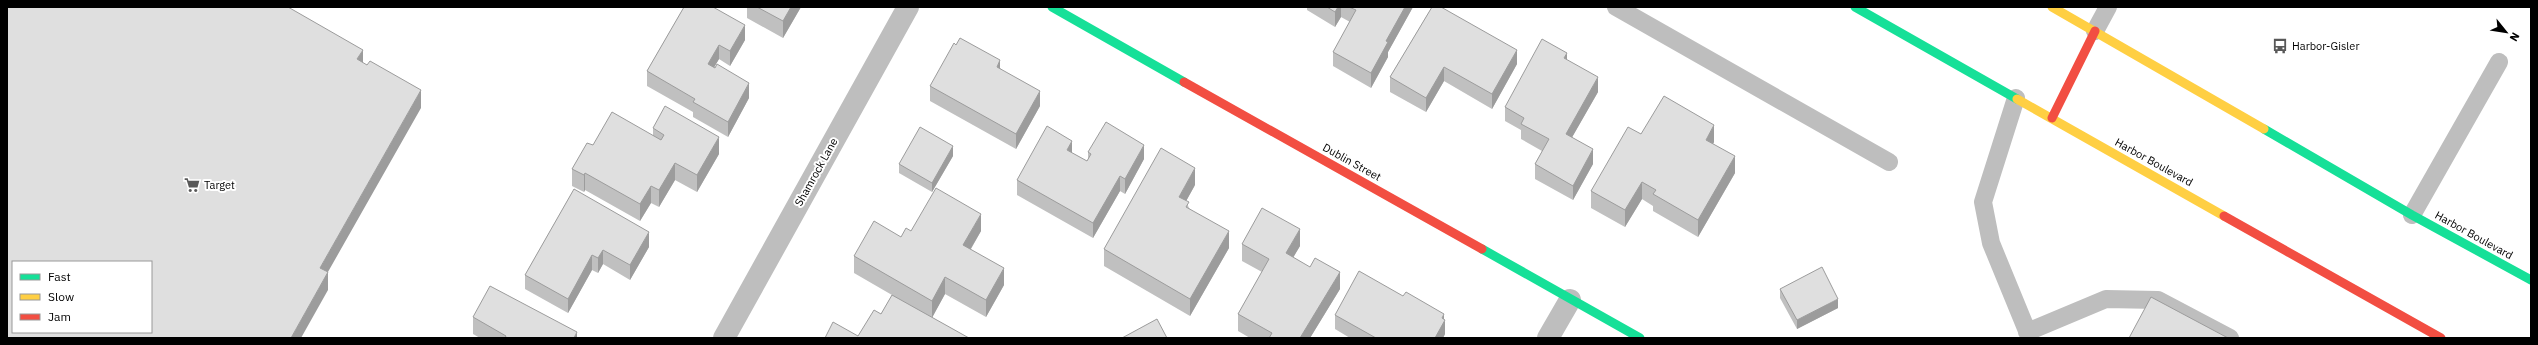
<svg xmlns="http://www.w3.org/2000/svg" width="2538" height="345" font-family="'IBM Plex Sans',sans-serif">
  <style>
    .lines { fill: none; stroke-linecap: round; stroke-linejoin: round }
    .lane { stroke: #bebebe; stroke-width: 18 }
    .street { stroke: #bebebe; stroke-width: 22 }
    .fast { stroke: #16e098; stroke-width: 9 }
    .slow { stroke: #ffcf43; stroke-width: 9 }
    .jam { stroke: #f24e42; stroke-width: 9 }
    .wall { fill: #c0c0c0 }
    .shaded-wall { fill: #9c9c9c }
    .building { fill: #dfdfdf; stroke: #9c9c9c; fill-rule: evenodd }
    .labels { text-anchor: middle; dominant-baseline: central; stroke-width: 4; stroke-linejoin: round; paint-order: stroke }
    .poi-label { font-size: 11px; fill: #000; stroke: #fff; text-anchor: start }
    .street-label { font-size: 11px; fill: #000; stroke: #fff }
  </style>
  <rect width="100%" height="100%" fill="#fff"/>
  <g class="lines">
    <path class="lane" d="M1616 7 1889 162
      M2095 31 2108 7
      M2016 98 1983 202 1991 243 2030 338
      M2412 215 2499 62
      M2027 332 2106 299 2158 300 2230 338"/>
    <path class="street" d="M724 338 908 7
      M1548 338 1570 300"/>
    <path class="fast" d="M1052 7 1184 82
      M1855 7 2017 99
      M2264 129 2412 215 2531 280
      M1482 249 1640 338"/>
    <path class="slow" d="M2052 7 2264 129
      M2017 99 2224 216"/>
    <path class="jam" d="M1184 82 1482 249
      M2052 118 2095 31
      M2224 216 2441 338"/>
  </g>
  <path class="wall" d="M684 7 745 40 730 66 719 59 714 67 749 98 728 137 693 117V112L647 86V71Z
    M747 7H801L783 38 747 18Z
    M1307 7H1413L1388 52V57L1371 88 1333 66V52L1350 22 1341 17 1335 27 1307 10Z
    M1432 7 1517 64 1492 109 1444 81 1426 112 1390 92V77Z
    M1567 60 1598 92 1572 137 1593 164 1573 200 1535 179V164L1542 151 1521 139V130L1505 121V107Z
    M1000 68 1040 106 1016 149 930 101V86Z
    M653 128 719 154 697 192 675 180 659 207 651 203 640 221 585 190 584 192 572 186V169L593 145 653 135Z
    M1641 134 1714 142 1713 144 1735 173 1698 237 1653 211V206L1642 199 1625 227 1591 208V191Z
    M1088 152 1144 159 1125 194 1120 191 1093 238 1017 195V180L1072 153 1087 161 1088 159Z
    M953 156 932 192 899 173V164Z
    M1195 185 1186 201 1189 208 1229 248 1190 316 1104 266V249Z
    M574 189 649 247 630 280 603 264 598 273 592 270 568 313 525 289V275Z
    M911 231H981L971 249 1004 285 986 317 945 294 932 317 858 336 881 314 892 295 854 273V256L901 237Z
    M1242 244 1300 246 1293 257 1340 289 1310 338H1250L1238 331V314L1262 272 1242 261Z
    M1780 289 1838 308 1797 329 1780 298Z
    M1335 315 1444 319 1445 334 1443 338H1350L1335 329Z
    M473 317 577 338H480L473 334Z"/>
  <path class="shaded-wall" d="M791 7H801L783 38V21Z
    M1338 7H1341V17L1335 27V12Z
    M1405 7H1413L1388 52V57L1371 88V73L1386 41Z
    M745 25V40L730 66V51Z
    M719 45V59L708 78V64Z
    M363 50V68L357 59Z
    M1517 50V64L1492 109V94Z
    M1567 53V68L1564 58Z
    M1000 60V75L997 67Z
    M1444 67V81L1426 112V98Z
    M1598 77V92L1566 148V134Z
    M749 83V98L728 137V122Z
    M421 90V108L320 286V268Z
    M1040 91V106L1016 149V134Z
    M1714 125V142L1706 157V140Z
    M719 137V154L697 192V175Z
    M1072 141V155L1067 150Z
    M1144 145V159L1125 194V179Z
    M953 146V156L932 192V183Z
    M1593 149V164L1573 200V186Z
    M1735 156V173L1698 237V220Z
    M675 163V180L659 207V190Z
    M1195 168V185L1179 214V197Z
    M585 173V190L584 192V175Z
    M1120 176V191L1093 238V223Z
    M1642 182V199L1625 227V210Z
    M651 186V203L640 221V204Z
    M981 214V231L963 262V245Z
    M1300 229V246L1286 270V253Z
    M1229 231V248L1190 316V299Z
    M649 232V247L630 280V265Z
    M603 250V264L598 273V258Z
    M592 255V270L568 313V299Z
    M1004 268V285L986 317V300Z
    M328 272V290L301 338H291Z
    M1340 272V289L1310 338H1300Z
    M945 277V294L932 318V301Z
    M1838 299V308L1797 329V320Z
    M1444 314V322L1445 320V334L1443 338H1435L1442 318Z
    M577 332V338H574Z"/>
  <path class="building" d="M7 7H288L363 50 357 59 367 65 370 61 421 90 320 268 328 272 291 338H7ZM13 262H151V332H13Z
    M684 7H713L745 25 730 51 719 45 708 64 715 68 717 64 749 83 728 122 693 102 695 99 647 71Z
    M757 7H791L783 21Z
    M1327 7H1338L1335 12Z
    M1349 7H1405L1386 41 1388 42 1371 73 1333 52 1356 10Z
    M1432 7H1441L1517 50 1492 94 1444 67 1426 98 1390 77Z
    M960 38 1000 60 997 67 1040 91 1016 134 930 86 954 43 956 45Z
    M1542 39 1567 53 1564 58 1598 77 1566 134 1593 149 1573 186 1535 164 1549 139 1521 124 1524 118 1505 107Z
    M1664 96 1714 125 1706 140 1735 156 1698 220 1653 194 1656 190 1642 182 1625 210 1591 191 1628 127 1641 134Z
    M665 106 719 137 697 175 675 163 659 190 651 186 640 204 585 173 584 175 572 169 587 143 593 145 612 112 661 140 664 135 653 128Z
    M1106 122 1144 145 1125 179 1120 176 1093 223 1017 180 1047 126 1072 141 1067 150 1087 161 1091 154 1088 152Z
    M920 127 953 146 932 183 899 164Z
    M1161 148 1195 168 1179 197 1189 202 1186 207 1229 231 1190 299 1104 249Z
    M936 188 981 214 963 245 1004 268 986 300 945 277 932 301 854 256 874 221 901 237 906 228 911 231Z
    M574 189 649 232 630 265 603 250 598 258 592 255 568 299 525 275Z
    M1262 208 1300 229 1286 253 1310 267 1315 258 1340 272 1300 338H1269L1272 333 1238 314 1269 259 1242 244Z
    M1822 267 1838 299 1797 320 1780 289Z
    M1359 271 1403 296 1406 292 1444 314 1442 318 1445 320 1435 338H1376L1335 315Z
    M490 286 577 332 574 338H505L506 336 473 317Z
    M892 295 969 338H825L833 322 858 336 874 310 881 314Z
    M2151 297 2228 338H2129Z
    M1157 319 1167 338H1122Z"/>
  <defs>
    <symbol id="bus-bare" viewBox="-9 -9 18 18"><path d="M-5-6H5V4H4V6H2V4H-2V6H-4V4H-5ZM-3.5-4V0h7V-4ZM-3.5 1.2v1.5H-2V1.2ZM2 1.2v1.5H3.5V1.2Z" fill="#595959" stroke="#fff" stroke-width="2.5" paint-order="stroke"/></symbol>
    <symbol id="supermarket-bare" viewBox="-9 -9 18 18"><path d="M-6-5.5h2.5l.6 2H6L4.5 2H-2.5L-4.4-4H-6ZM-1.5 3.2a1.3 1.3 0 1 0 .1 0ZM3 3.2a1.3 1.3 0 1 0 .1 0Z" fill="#595959" stroke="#fff" stroke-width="2.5" paint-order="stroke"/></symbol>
  </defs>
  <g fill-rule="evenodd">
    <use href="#bus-bare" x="2269" y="35" width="22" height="22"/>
    <use href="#supermarket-bare" x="181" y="174" width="22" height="22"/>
  </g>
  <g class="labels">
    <g class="poi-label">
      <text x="2292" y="46">Harbor-Gisler</text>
      <text x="204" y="185">Target</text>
    </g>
    <g class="street-label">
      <text transform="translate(1352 162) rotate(29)">Dublin Street</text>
      <text transform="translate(2154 162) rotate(29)">Harbor Boulevard</text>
      <text transform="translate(816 172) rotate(-61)">Shamrock Lane</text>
      <text transform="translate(2474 235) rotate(29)">Harbor Boulevard</text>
    </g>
  </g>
  <rect width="2538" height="345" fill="none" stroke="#000000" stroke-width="16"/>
  <rect x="12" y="261" width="140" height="72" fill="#ffffff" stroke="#999999"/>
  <rect x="20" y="274" width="20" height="6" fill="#16e098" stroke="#999999"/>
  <text x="48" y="281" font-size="12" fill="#000000">Fast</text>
  <rect x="20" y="294" width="20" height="6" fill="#ffcf43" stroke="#999999"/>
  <text x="48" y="301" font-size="12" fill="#000000">Slow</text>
  <rect x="20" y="314" width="20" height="6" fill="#f24e42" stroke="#999999"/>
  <text x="48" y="321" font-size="12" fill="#000000">Jam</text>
  <g transform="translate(2506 32) rotate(120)" stroke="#ffffff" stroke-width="3" paint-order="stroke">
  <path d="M0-3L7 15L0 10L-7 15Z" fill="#000000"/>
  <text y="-6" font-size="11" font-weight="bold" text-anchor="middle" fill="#000000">N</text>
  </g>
</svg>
